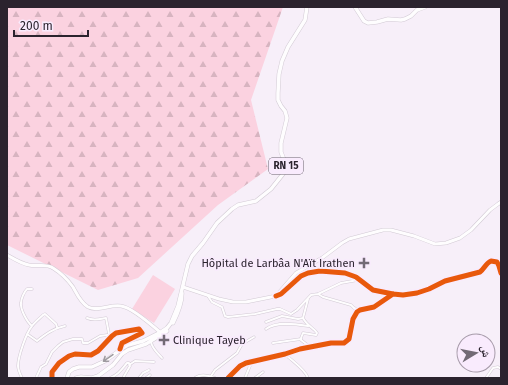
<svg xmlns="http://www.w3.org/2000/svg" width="508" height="385" font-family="'Fira Sans','Noto Naskh Arabic',sans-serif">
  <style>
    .forest { fill: url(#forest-firs) }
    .park { fill: #fbd2e0 }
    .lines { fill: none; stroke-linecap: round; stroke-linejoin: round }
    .street-casing { stroke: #d2cad4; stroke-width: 3 }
    .secondary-casing { stroke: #d2cad4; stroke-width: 4 }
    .primary-casing { stroke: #d2cad4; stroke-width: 4.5 }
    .street { stroke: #fefdfe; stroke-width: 2 }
    .secondary { stroke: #fefdfe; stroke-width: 3 }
    .primary { stroke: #fefdfe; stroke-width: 3.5 }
    .cycleway-casing { stroke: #f9ebfd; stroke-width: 8 }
    .cycleway { stroke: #e8590c; stroke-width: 5 }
    .oneway { stroke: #9f9ba0 }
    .poi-dot { fill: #726a75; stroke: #f9ebfd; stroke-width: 1.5 }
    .labels { text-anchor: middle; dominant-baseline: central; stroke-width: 3.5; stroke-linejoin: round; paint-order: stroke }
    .shield { fill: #f9ebfd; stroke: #695f6c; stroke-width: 1 }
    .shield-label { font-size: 10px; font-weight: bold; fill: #2b232e }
    .poi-label { font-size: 11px; fill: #2b232e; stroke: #f9ebfd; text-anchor: end }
  </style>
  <defs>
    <pattern id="forest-firs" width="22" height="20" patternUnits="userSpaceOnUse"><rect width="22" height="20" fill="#fbd2e0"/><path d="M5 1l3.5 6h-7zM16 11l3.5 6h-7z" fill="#d7b4c0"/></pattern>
  </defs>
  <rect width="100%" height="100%" fill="#f7eff9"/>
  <path class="forest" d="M7 7H283L251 100 268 169 218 205 138 278 98 290 7 245Z"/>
  <path class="park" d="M153 275 175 289 154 323 132 309Z"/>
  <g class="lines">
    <defs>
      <path id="street" d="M318 294 323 297 351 305 354 308 360 310
        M277 295 281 294 301 276 308 273 320 271 345 273 356 277 373 290 393 294 403 295 417 293 429 289 445 281 480 272C484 269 486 263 491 261L497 262 499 266 501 273
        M208 296 212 302 222 307 225 316 228 317 255 314 277 309H280L291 314 297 310 311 295 318 294 341 283 358 280
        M308 299 303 318C307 326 314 328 317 333L316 335 303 333 301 338V340L310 347
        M87 318C94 321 99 319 106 318L109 334
        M266 322 282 316 298 319 303 318
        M32 326C27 322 20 309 21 303 21 299 24 292 27 289H32
        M266 329C276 321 296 324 308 326
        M27 334 37 341C46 334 54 328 65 326
        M151 341C151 348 158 353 162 358
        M273 343 301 339
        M285 354C292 361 305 369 308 378
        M129 365 135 361 154 362
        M211 376 215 370 237 353 242 344 254 337
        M22 378C20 374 18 370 18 366 18 357 26 333 32 326 35 322 40 318 43 315L45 314 56 324 57 327
        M36 378 41 367 46 364 52 352 58 346 63 342 73 339H82L83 343H88L100 336 115 334
        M52 378V372L59 363 69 356 75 354 91 355 98 351 112 336 116 333 139 329 142 333 122 343 121 348
        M110 378C119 374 121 370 127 363H129L130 366 123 378
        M139 378 143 373 149 370
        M146 378 150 375
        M195 378C201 373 208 375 215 378
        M228 378 240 366 246 363 285 354 300 349 331 343H344L349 339 353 319 357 312 360 310 374 307 393 294
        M245 378 252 361
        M255 378 263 372
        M486 378 493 368 498 367 501 369"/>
      <path id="secondary" d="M7 255C14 259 22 264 29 265 37 267 46 263 53 268 61 273 68 280 73 287 77 294 80 302 88 307 98 312 110 304 121 306 131 307 153 326 161 333
        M183 287 219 299 233 302H246L276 296 296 273 322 258 342 243 349 239 383 230H391L414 236 435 244 446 243 460 238 471 230 490 210 498 204 501 202"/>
      <path id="primary" d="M355 7 364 21 368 23 377 22 388 19 401 20 405 19 411 16 417 10 425 7
        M173 323C178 313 182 304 182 293
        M67 378 69 372 73 369 79 367H92L105 361 123 348 128 345 143 341 161 332 167 328 171 323 178 306 188 264 192 256 203 243 217 223 232 209 238 205 256 201 271 189 283 174 285 170 286 165 281 152V143L287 118 285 111 281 106 278 100V93L279 74 282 61 288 47 305 20 307 7
        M76 378 81 377 92 378 98 376 113 365 122 354 128 350 146 344 167 331"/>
    </defs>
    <use href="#street" class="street-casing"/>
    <use href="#secondary" class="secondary-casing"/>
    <use href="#primary" class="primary-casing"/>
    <use href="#street" class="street"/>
    <use href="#secondary" class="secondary"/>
    <use href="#primary" class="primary"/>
    <defs>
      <path id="cycleway" d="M276 296 281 294 301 276 308 273 320 271 345 273 356 277 373 290 393 294 403 295 417 293 429 289 445 281 480 272C484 269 486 263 491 261L497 262 499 266 501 273
        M52 378V372L59 363 69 356 75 354 91 355 98 351 112 336 116 333 139 329 142 333 122 343 120 349
        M228 378 240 366 246 363 285 354 300 349 331 343H344L349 339 353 319 357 312 360 310 374 307 393 294"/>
    </defs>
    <use href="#cycleway" class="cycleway-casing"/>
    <use href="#cycleway" class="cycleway"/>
  </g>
  <defs><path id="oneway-shaft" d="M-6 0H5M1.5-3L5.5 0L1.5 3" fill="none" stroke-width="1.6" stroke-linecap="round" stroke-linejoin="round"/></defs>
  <use class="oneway" href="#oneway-shaft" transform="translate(108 358) rotate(145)"/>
  <g class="poi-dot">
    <path d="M362 257h4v4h4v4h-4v4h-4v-4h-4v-4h4z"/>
    <path d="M162 334h4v4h4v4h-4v4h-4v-4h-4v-4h4z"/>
  </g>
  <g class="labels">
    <rect class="shield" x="269" y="158" width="34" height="16" rx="3"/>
    <g class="shield-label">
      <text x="286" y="166">RN 15</text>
    </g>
    <g class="poi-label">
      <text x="355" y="263">Hôpital de Larbâa N'Aït Irathen</text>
      <text x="173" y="340" text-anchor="start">Clinique Tayeb</text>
    </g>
  </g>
  <rect width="508" height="385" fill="none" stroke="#2b232e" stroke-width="16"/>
  <g transform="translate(476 353) rotate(80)"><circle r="19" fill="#f9ebfd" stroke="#a79baa"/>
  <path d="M0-3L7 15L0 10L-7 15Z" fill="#726a75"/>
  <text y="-6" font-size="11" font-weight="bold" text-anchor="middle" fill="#2b232e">ش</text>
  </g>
  <path d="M14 30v6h74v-6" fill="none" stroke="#2b232e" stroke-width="2"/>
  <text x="20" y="30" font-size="12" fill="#2b232e" stroke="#f9ebfd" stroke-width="3" paint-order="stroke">200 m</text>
</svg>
